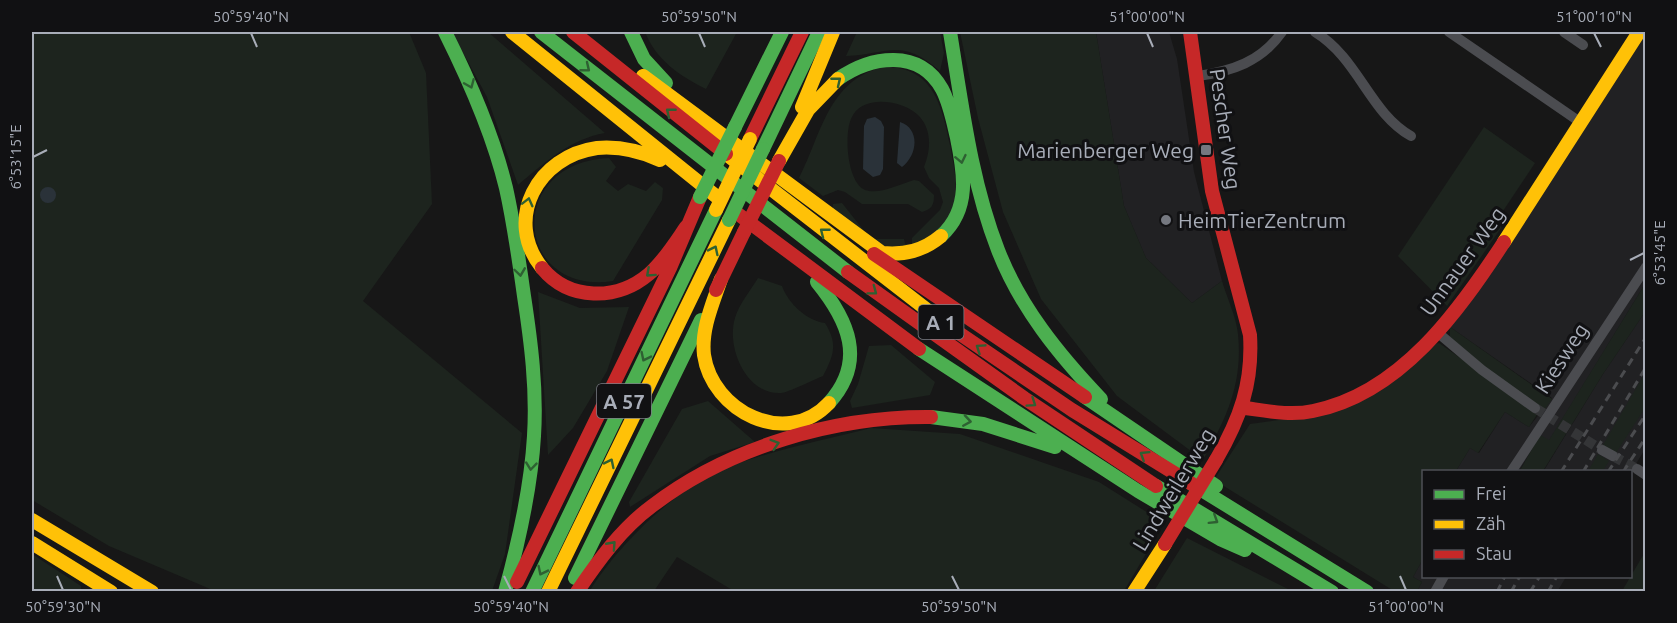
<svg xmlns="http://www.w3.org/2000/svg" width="1677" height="623" font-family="Ubuntu,sans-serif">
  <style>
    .built { fill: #212123 }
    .green { fill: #1d241e }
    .water { fill: #2a3239 }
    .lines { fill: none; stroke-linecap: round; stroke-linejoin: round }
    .street-tunnel { stroke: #343537; stroke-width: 10; stroke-dasharray: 10 5; stroke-linecap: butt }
    .street { stroke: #4b4c50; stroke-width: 10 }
    .fast { stroke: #4caf50; stroke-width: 14 }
    .slow { stroke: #ffc107; stroke-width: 14 }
    .jam { stroke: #c62828; stroke-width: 14 }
    .rail { stroke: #4b4c4f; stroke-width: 3; stroke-dasharray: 8 6; stroke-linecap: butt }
    .fast-bridge { stroke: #4caf50; stroke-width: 14 }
    .slow-bridge { stroke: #ffc107; stroke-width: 14 }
    .jam-bridge { stroke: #c62828; stroke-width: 14 }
    .oneway { stroke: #2e6032 }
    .ticks { fill: none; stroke: #a8adb8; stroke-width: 2 }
    .poi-dot { fill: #757880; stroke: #111113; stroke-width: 2 }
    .labels { text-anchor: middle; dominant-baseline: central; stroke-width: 6; stroke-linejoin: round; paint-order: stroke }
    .shield { fill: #111113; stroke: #7b7e86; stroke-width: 1.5 }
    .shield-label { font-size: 20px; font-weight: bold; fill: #a8adb8 }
    .street-label { font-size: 21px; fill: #a8adb8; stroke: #111113 }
    .poi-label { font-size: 21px; fill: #a8adb8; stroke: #111113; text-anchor: end }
    .neatline { fill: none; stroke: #a8adb8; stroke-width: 2 }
    .ticks-label { font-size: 15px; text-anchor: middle; fill: #a8adb8 }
  </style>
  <rect width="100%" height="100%" fill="#171717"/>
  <path class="built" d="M1096 32H1169L1177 59 1194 172 1222 281 1192 303 1146 258 1124 206Z
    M1645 32V284L1549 441 1540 436 1519 471H1456L1470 448 1479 453 1505 412 1529 427 1552 398 1450 327Z
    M1645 312V449L1631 472H1543L1603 374Z
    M1423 559 1424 576 1566 577 1557 592 1417 591 1422 582 1413 577Z"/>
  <path class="green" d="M32 32H409L426 73 432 204 363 301 522 433 505 554 492 591H215L109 546 32 500Z
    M452 32H488L605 133C570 139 544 163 518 185L487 97Z
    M645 32H737L706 89C680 76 656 60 645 32Z
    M857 32H940L944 53 940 71C900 37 890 54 846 56Z
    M960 32H1096L1124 206 1146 258 1192 303 1222 281C1227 298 1236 316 1238 334 1243 385 1226 418 1203 460L1117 396 1041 299 1003 212 978 118Z
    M884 67C933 66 942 106 950 145 953 162 958 183 955 200 950 228 916 257 887 247 867 240 850 223 833 211V204L842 203 865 232 874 239H904L905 244H912V238L940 210 943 202 939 188 929 178 924 167C931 150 932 130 919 116 904 100 861 93 851 119 844 135 847 182 865 190 880 195 900 184 914 180L919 181 934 195C934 205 932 209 922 212L908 204H862L845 192 838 190 823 196 799 178C821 136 828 79 884 67Z
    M1484 127 1535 163 1499 217 1501 228 1447 306 1398 256Z
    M609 158 616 167 606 181 618 191 628 184 646 191 655 182 663 188 662 200 613 281C515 296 503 163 609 158Z
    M758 278 782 286C788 303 807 321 825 323 838 344 834 355 823 376 815 379 787 393 781 393 746 395 726 347 735 318 739 304 751 290 758 278Z
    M1645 284V312L1603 374 1543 471 1519 472 1540 435 1549 440Z
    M538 292 580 308 629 307 607 371 573 428 548 455Z
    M1450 327 1552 399 1544 410 1484 368 1450 337Z
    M1439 343 1538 413 1529 427 1505 412 1478 453 1470 448 1456 471 1424 472 1423 559 1413 577 1422 582 1417 591H1394L1214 480 1250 424 1321 414 1430 345Z
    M891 345 935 382 930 395 852 408 850 401 858 384 869 346Z
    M1645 373V408L1616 453 1603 445Z
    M708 401 755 442 710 456 630 507 629 502 682 409Z
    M871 428 960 434 1099 482 1164 523 1124 591H734L677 557 654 591 589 592C616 548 669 495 715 473 760 452 822 441 871 428Z
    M1598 454 1609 461 1603 471H1588Z
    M1187 538 1292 591H1154Z
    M1645 552V591H1622Z
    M32 554 81 586V591H32Z"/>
  <path class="water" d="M875 117 881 121 884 127 883 169 880 175 873 177 863 169 864 126 867 119Z
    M900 122C921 129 917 156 902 167L897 163Z
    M40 195a8 8 0 1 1 16 0a8 8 0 1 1-16 0Z"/>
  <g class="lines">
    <path class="street-tunnel" d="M1535 408 1602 450
      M1613 456 1637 469"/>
    <path class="street" d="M1315 32C1359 59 1369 112 1411 136
      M1449 32 1580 122
      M1564 32 1583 45
      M1198 76C1232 71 1261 62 1282 32
      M1437 332 1482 370 1535 408
      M1602 450 1613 456
      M1637 469 1646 475
      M1511 472 1646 267
      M1435 592 1444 576"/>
    <path class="fast" d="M445 32C470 82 493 134 506 188 514 224 519 260 524 296 531 342 537 389 534 436 531 489 519 541 505 592
      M541 32 848 272
      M631 32 644 59 666 83
      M950 32C962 105 971 181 998 250 1020 307 1059 355 1101 399
      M838 79C871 56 919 48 942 89 950 104 953 121 957 138 964 172 971 209 941 236
      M735 127 782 32
      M763 149 819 32
      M817 282C848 320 867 361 829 403
      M919 349 1138 491 1220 539 1245 550
      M1085 397 1216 486
      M931 417 983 424 1055 447
      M1192 484 1367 592
      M1156 486 1332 592
      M575 578 701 320
      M532 592 716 210"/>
    <path class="slow" d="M512 32 717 197
      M643 76 882 253C905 255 923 251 941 236
      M802 107 833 32
      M726 154 944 323
      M779 161 808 110 838 79
      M1504 242 1639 32
      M542 268C503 219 538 156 597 148 619 146 640 151 660 160
      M721 279C713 303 701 329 704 355 712 411 786 449 829 403
      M32 520 152 592
      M32 543 111 592
      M548 592 729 220
      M1134 592 1165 544"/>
    <path class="jam" d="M573 32 726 154
      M1190 32 1212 191 1250 335C1253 383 1240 419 1216 460
      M750 139 802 32
      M738 214 919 349
      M874 254 1085 397
      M542 268C569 301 617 301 649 274 664 261 675 243 686 227
      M848 272 1024 398 1156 486
      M716 290 744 232
      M944 323 1072 410 1192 484
      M1245 408C1267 411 1291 416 1313 411 1400 394 1459 311 1504 242
      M517 582 670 268 700 197
      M577 592C598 561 621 529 652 506 729 447 835 416 931 417"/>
    <path class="rail" d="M1561 472 1646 337
      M1583 472 1646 367
      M1608 472 1646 414
      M1623 472 1646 437
      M1497 592 1505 576
      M1511 592 1520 576
      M1530 592 1540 576
      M1548 592 1557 576"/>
    <path class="fast-bridge" d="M700 197 735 127
      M729 220 763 149"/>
    <path class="slow-bridge" d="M716 210 750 139"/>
    <path class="jam-bridge" d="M744 232 779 161
      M1165 544 1216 460"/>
  </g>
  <defs><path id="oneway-chevron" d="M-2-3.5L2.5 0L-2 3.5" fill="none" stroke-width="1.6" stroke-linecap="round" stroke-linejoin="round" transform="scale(1.5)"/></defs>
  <g class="oneway">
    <use href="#oneway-chevron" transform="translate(586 68) rotate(39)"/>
    <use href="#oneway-chevron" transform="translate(837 81) rotate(-39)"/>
    <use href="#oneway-chevron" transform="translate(470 84) rotate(67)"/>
    <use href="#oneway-chevron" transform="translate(670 112) rotate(-141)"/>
    <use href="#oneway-chevron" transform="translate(961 159) rotate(78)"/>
    <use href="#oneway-chevron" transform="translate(528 202) rotate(-76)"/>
    <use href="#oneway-chevron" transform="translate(824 232) rotate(-142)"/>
    <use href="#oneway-chevron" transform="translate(714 250) rotate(-64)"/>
    <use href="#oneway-chevron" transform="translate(520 272) rotate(82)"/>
    <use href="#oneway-chevron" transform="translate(650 273) rotate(138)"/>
    <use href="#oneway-chevron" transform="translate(873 291) rotate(37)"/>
    <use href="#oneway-chevron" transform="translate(980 348) rotate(-146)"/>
    <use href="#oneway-chevron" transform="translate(645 357) rotate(116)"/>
    <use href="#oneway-chevron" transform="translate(1032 403) rotate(34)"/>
    <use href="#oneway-chevron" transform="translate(967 421) rotate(9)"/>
    <use href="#oneway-chevron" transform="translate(775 444) rotate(-17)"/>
    <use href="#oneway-chevron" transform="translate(1144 455) rotate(-148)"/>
    <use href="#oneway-chevron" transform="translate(610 463) rotate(-64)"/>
    <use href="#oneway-chevron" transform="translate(531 466) rotate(96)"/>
    <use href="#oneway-chevron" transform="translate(1214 520) rotate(32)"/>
    <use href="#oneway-chevron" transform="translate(612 545) rotate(-48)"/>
    <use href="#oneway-chevron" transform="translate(542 571) rotate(116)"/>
  </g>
  <path class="ticks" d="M251 33 257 47M699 33 705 47M1147 33 1153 47M1594 33 1601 47M33 157 47 150M1630 260 1644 253M57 576 63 590M504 576 511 590M952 576 959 590M1400 576 1406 590"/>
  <g class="poi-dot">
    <rect x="1200" y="144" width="12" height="12" rx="3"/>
    <circle cx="1166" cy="220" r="6"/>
  </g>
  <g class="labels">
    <g class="shield">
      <rect x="918.5" y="305" width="45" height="34" rx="4.5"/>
      <rect x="597" y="384" width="54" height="34" rx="4.5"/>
    </g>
    <g class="shield-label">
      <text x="941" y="322">A 1</text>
      <text x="624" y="401">A 57</text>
    </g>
    <g class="street-label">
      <text transform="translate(1226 129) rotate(82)">Pescher Weg</text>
      <text transform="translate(1462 261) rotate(-54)">Unnauer Weg</text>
      <text transform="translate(1561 358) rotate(-57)">Kiesweg</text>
      <text transform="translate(1173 489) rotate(-59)">Lindweilerweg</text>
    </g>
    <g class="poi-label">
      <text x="1194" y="150">Marienberger Weg</text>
      <text x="1178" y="220" text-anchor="start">HeimTierZentrum</text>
    </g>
  </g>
  <rect width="1677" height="623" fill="none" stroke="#111113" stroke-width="66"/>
  <rect x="1422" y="470" width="210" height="108" fill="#111113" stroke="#4d4f55" stroke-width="1.5"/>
  <rect x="1434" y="490" width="30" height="9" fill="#4caf50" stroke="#4d4f55" stroke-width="1.5"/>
  <text x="1476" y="500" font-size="18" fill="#a8adb8">Frei</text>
  <rect x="1434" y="520" width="30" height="9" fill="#ffc107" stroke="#4d4f55" stroke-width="1.5"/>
  <text x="1476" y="530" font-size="18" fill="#a8adb8">Zäh</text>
  <rect x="1434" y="550" width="30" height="9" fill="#c62828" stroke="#4d4f55" stroke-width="1.5"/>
  <text x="1476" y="560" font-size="18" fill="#a8adb8">Stau</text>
  <rect x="33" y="33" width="1611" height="557" class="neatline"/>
  <g class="ticks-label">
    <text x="251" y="22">50°59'40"N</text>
    <text x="699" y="22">50°59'50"N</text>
    <text x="1147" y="22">51°00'00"N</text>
    <text x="1594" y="22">51°00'10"N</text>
    <text transform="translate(16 157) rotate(-90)" y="5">6°53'15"E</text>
    <text transform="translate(1660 253) rotate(-90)" y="5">6°53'45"E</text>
    <text x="63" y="612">50°59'30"N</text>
    <text x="511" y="612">50°59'40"N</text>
    <text x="959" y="612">50°59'50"N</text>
    <text x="1406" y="612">51°00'00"N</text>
  </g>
</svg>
